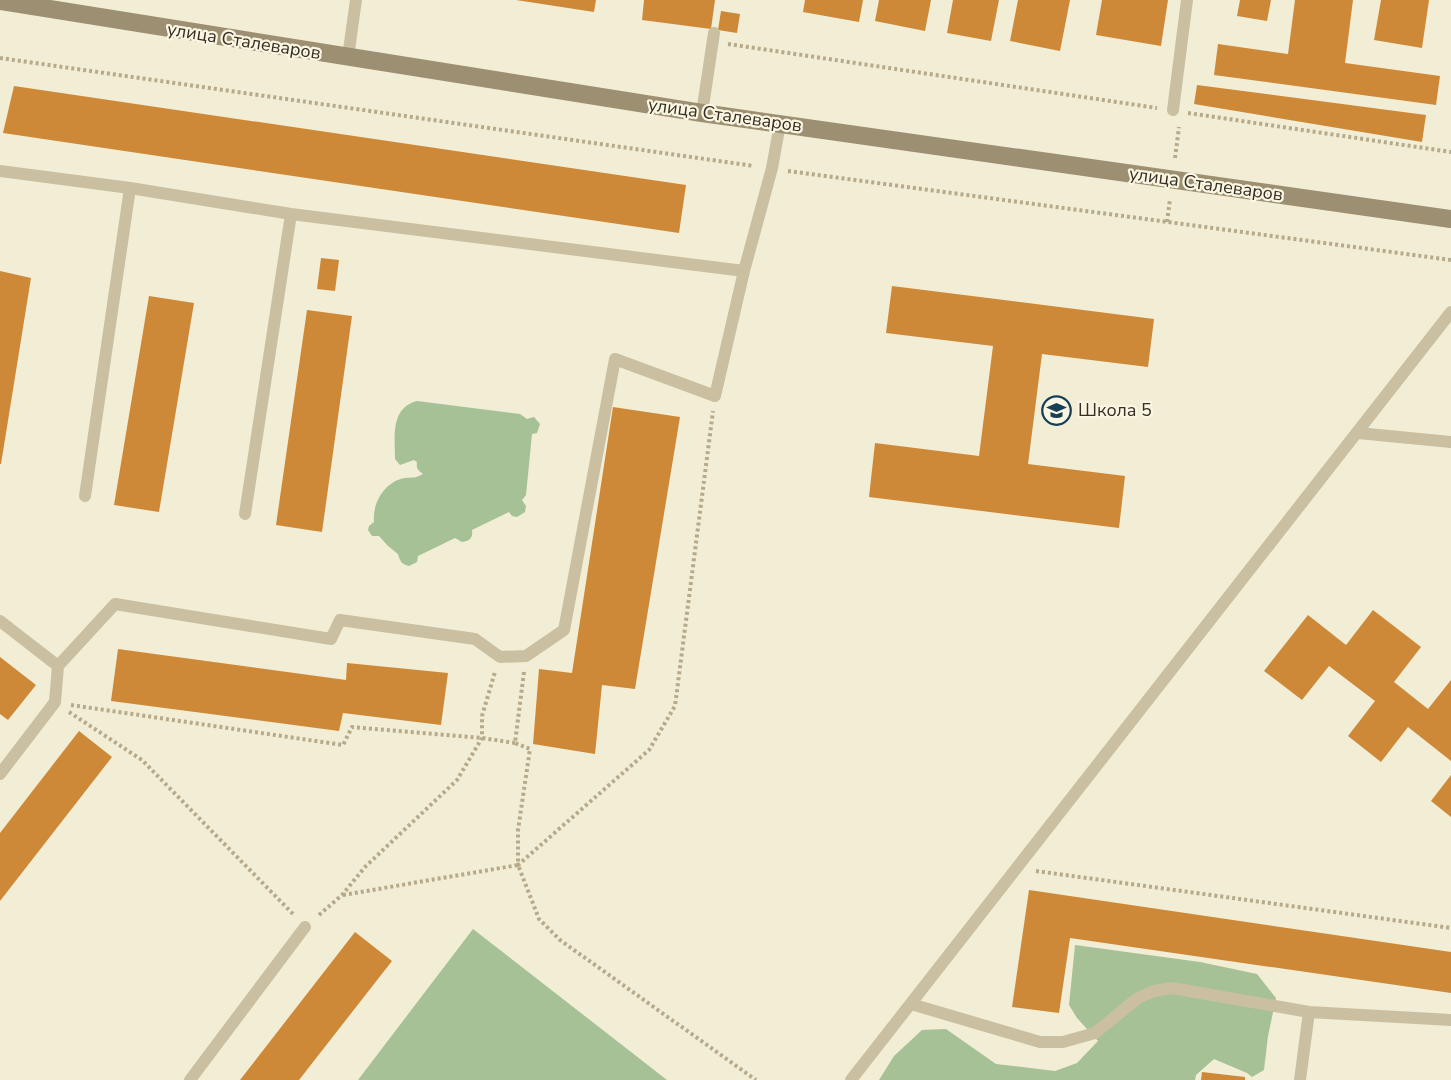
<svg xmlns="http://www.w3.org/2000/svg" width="1451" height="1080" font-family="'Nunito Sans',sans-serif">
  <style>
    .green { fill: #a5c195 }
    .building { fill: #cd8938 }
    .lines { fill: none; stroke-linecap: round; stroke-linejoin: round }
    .path { stroke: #b6aa8b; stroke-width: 4; stroke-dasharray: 3 3; stroke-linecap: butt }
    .lane { stroke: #cac0a1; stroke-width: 12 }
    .secondary { stroke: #9d8f72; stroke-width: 18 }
    .labels { text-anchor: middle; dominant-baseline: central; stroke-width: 4.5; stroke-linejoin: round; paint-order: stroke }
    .street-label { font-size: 18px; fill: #342e24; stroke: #faf6e1 }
    .poi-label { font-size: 18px; fill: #342e24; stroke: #faf6e1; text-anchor: start }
  </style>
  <rect width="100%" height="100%" fill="#f2edd5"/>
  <path class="green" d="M417 401 520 414 527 419 534 417 540 424 537 433 532 434 526 495 522 500 526 506 525 512 517 517 512 516 509 512 472 530C473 538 470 541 462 542L455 538 418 556 417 562 409 566C401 564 400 561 398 554L388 546 379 536H372L368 530 369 526 374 522C372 503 385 481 405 478 414 477 414 479 423 474 418 470 416 469 417 462L414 460 400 465 395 459C395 437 390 408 417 401Z
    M473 929 667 1080H358Z
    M1075 945 1200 962 1257 974 1276 998 1268 1036 1264 1070 1252 1077 1247 1073 1214 1059 1196 1075 1195 1080H879L894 1056 922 1030 946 1029 996 1064 1055 1071 1077 1063 1098 1041 1077 1018 1069 1005Z"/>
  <path class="building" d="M516 0H596L594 12Z
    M644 0H715L711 29 642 20Z
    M805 0H863L859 22 803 12Z
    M879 0H931L925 31 875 21Z
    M953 0H999L991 41 947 33Z
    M1018 0H1070L1060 51 1010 41Z
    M1102 0H1168L1161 46 1096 35Z
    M1240 0H1271L1267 21 1237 16Z
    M1295 0H1353L1345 63 1440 76 1436 105 1214 75 1218 44 1288 54Z
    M1381 0H1429L1422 48 1374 40Z
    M721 11 740 14 737 33 718 30Z
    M1197 85 1426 115 1422 142 1194 104Z
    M14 86 686 185 679 233 3 133Z
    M321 258 339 260 335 291 317 289Z
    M0 271 31 278 1 464H0Z
    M892 286 1154 319 1148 367 1042 354 1028 464 1125 476 1119 528 869 497 875 443 979 456 993 346 886 333Z
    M149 296 194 303 159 512 114 505Z
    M307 310 352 316 322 532 276 525Z
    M613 407 680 417 635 689 602 685 595 754 533 744 539 669 572 673Z
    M1373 610 1421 647 1394 682 1428 709 1451 680V761L1408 727 1381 762 1348 736 1375 701 1329 666 1302 700 1264 671 1308 615 1346 645Z
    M118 649 346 680 347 663 448 673 441 725 343 713 339 731 111 701Z
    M0 657 36 685 8 720 0 714Z
    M79 731 112 757 0 901V833Z
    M1451 775V817L1431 801Z
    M1029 890 1451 952V993L1070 938 1059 1013 1012 1007Z
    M355 932 392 961 299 1080H240Z
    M1202 1072 1245 1077V1080H1201Z"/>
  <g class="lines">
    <path class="path" d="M728 44 1157 108
      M0 58 754 166
      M1188 113 1451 152
      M1175 158 1179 127
      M788 171 1451 260
      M1167 222 1170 199
      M524 672 515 743 530 749 518 830V865L649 750 675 706 713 411
      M71 705 343 745 352 727 482 738 515 743
      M69 712 142 760 294 915
      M1036 871 1451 928
      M343 895 518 865 539 919 560 940 756 1080
      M319 915 342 895 365 867 457 780 482 738V716L495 672"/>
    <path class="lane" d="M348 57 356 0
      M1173 110 1187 0
      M702 113 714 33
      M0 171 130 188 291 214 744 271 772 168 780 124
      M1358 433 1451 442
      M85 496 130 188
      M245 514 291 214
      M0 621 58 666 115 604 331 639 340 620 475 639 500 657 526 656 564 630 615 359 715 396 744 271
      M0 774 55 702 58 666
      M911 1004 1040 1042H1063L1095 1033 1138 998 1154 991 1172 988 1309 1012 1451 1020
      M190 1080 305 927
      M851 1080 1451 312
      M1300 1080 1309 1012"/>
    <path class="secondary" d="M0 1 702 113 1451 219"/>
  </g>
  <defs>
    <symbol id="school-ring" viewBox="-11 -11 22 22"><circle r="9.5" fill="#faf6e1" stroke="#183f57" stroke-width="1.5"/><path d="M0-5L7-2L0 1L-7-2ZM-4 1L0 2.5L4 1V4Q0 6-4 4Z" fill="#183f57"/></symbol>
  </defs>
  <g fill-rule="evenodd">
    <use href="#school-ring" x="1040" y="394" width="33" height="33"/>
  </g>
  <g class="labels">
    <g class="street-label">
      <text transform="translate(244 41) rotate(9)">улица Сталеваров</text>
      <text transform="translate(725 115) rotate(8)">улица Сталеваров</text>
      <text transform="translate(1206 184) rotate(8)">улица Сталеваров</text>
    </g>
    <g class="poi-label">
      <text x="1078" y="410">Школа 5</text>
    </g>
  </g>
</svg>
